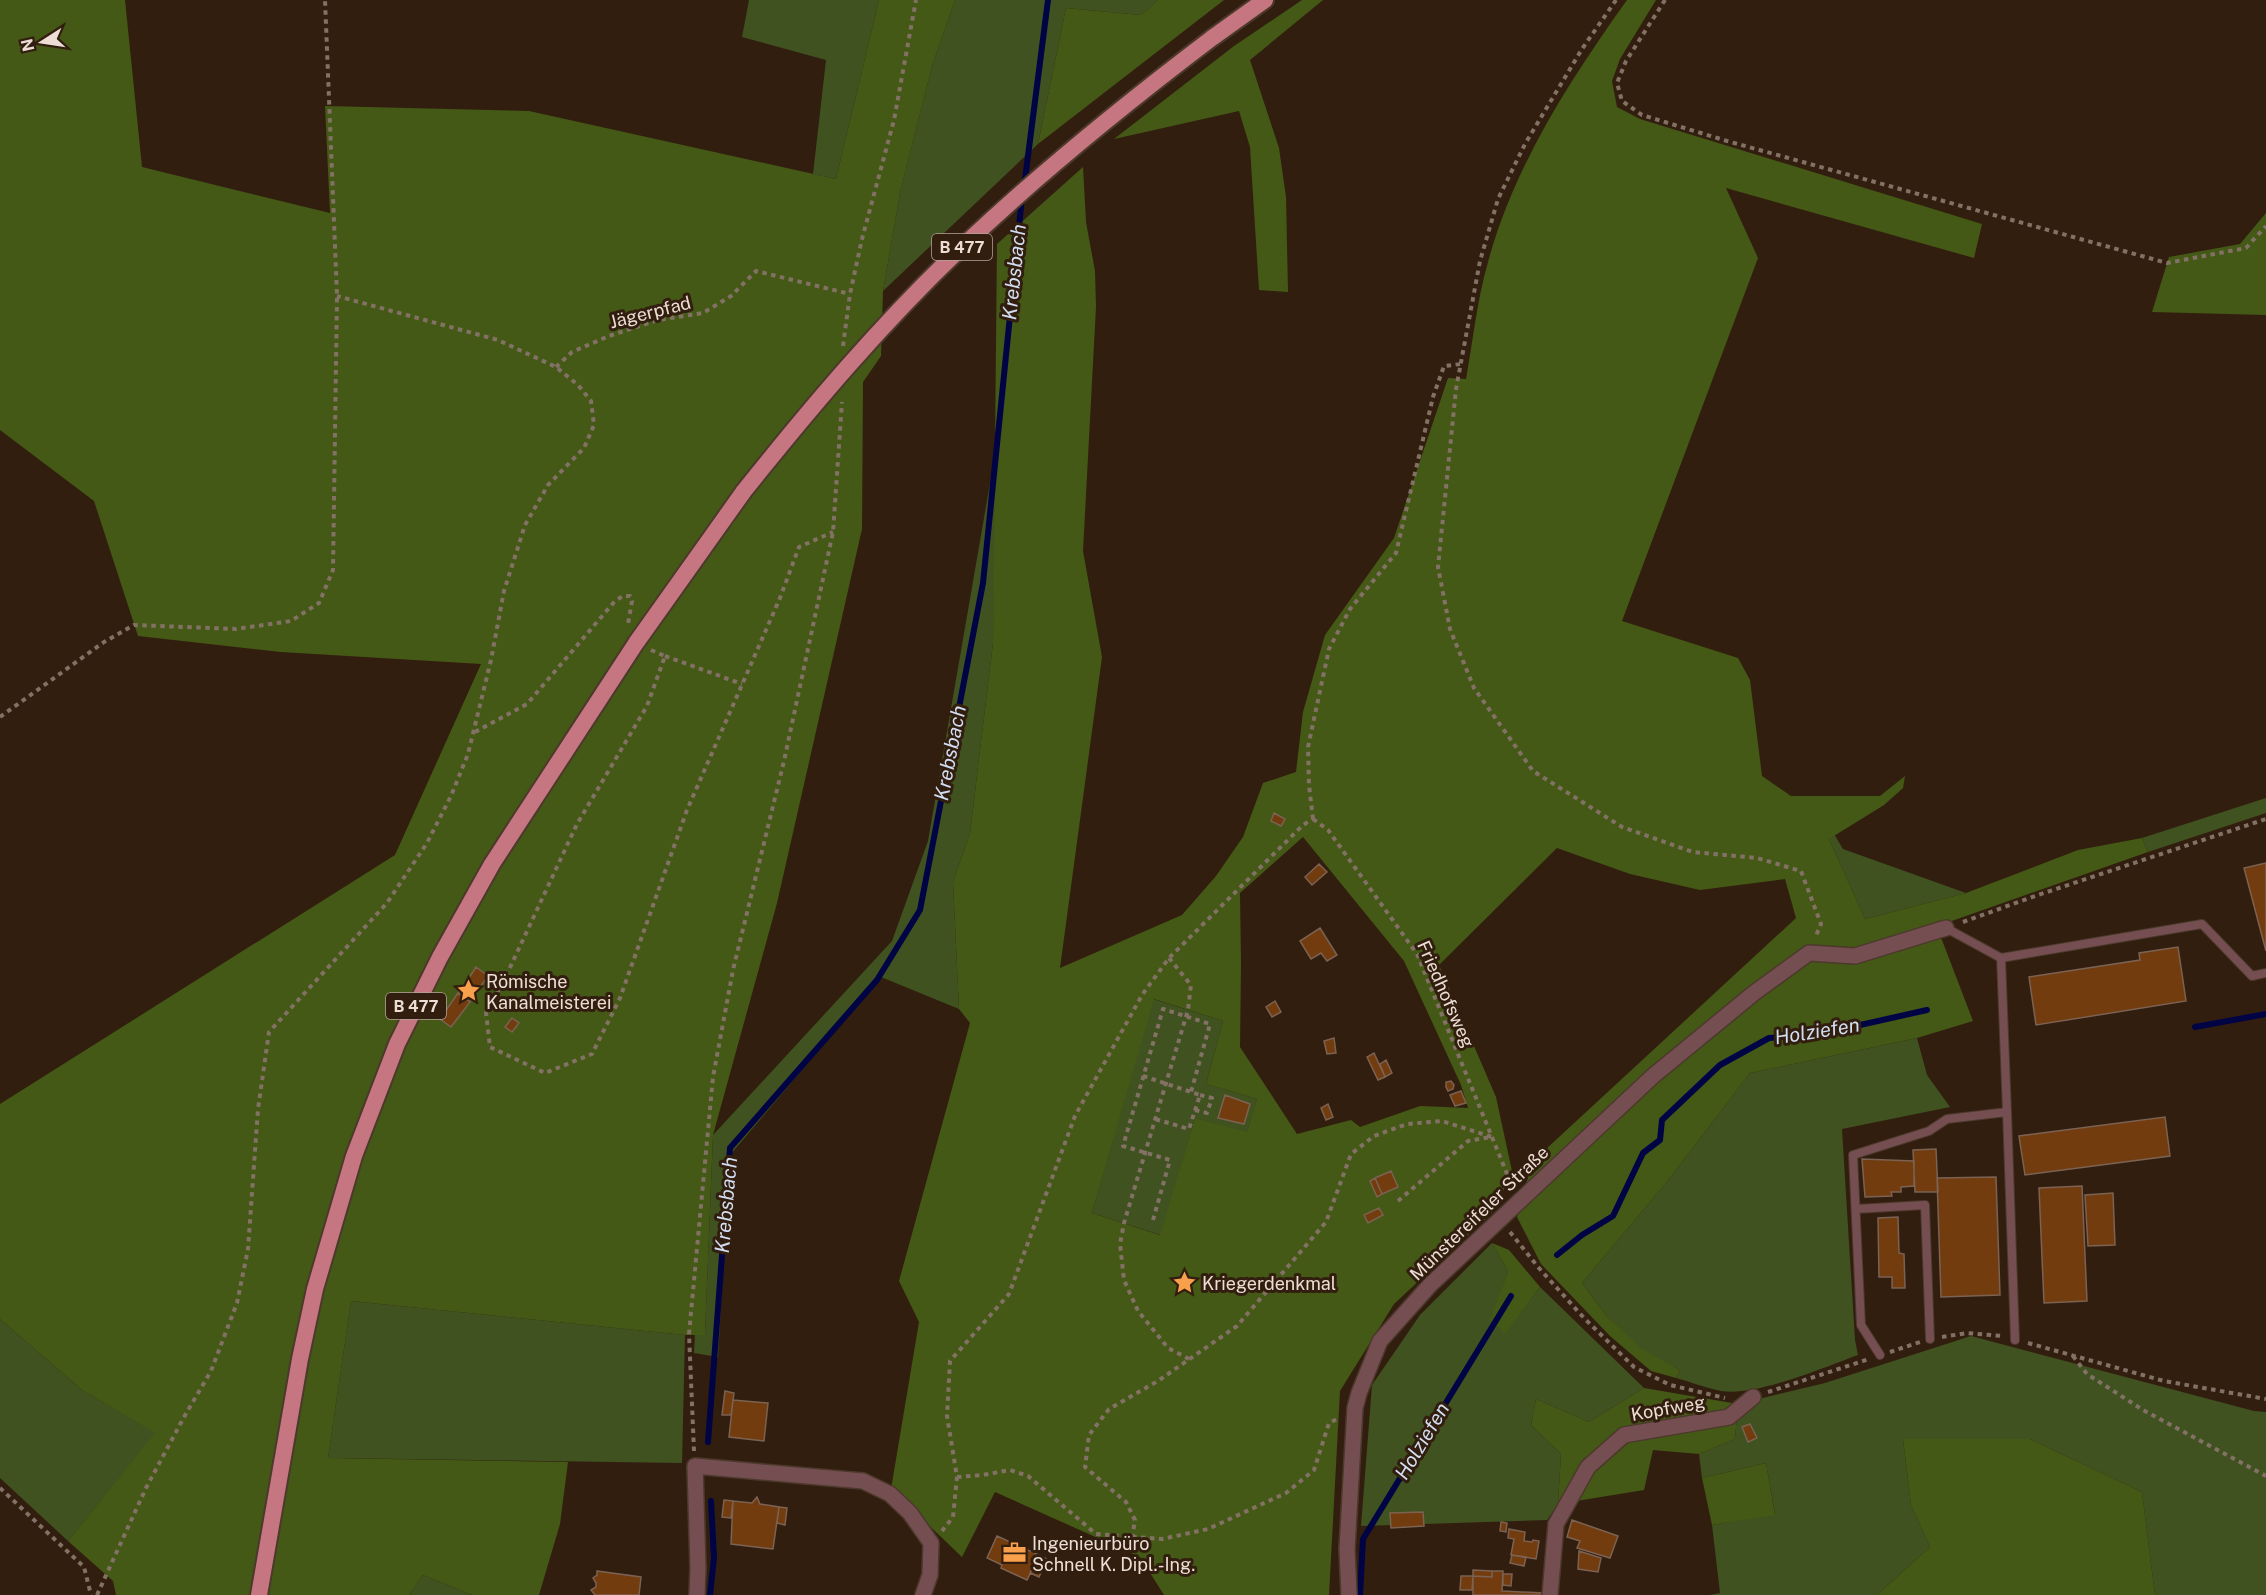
<svg xmlns="http://www.w3.org/2000/svg" width="2266" height="1595" font-family="'Public Sans',sans-serif">
  <style>
    .green { fill: #405220 }
    .forest { fill: #445916; fill-rule: evenodd }
    .lines { fill: none; stroke-linecap: round; stroke-linejoin: round }
    .stream { stroke: #000445; stroke-width: 6 }
    .building { fill: #723c0e; stroke: #7b6252; stroke-width: 1.5 }
    .service-casing { stroke: #4c392b; stroke-width: 10 }
    .minor-casing { stroke: #4c392b; stroke-width: 18 }
    .primary-casing { stroke: #4c392b; stroke-width: 20 }
    .path { stroke: #837165; stroke-width: 4; stroke-dasharray: 4.5 4.5; stroke-linecap: butt }
    .service { stroke: #754e52; stroke-width: 8 }
    .minor { stroke: #754e52; stroke-width: 15 }
    .primary { stroke: #c67681; stroke-width: 16 }
    .primary-bridge-casing { stroke: #4c392b; stroke-width: 20; stroke-linecap: butt }
    .primary-bridge { stroke: #c67681; stroke-width: 16 }
    .labels { text-anchor: middle; dominant-baseline: central; stroke-width: 6; stroke-linejoin: round; paint-order: stroke }
    .shield { fill: #321e0f; stroke: #b5a49a; stroke-width: 1.5 }
    .shield-label { font-size: 16px; font-weight: bold; fill: #edded5 }
    .street-label { font-size: 18px; fill: #edded5; stroke: #321e0f }
    .poi-label { font-size: 18px; fill: #edded5; stroke: #321e0f; text-anchor: start }
    .water-label { font-size: 20px; font-style: italic; fill: #d3def2; stroke: #321e0f }
  </style>
  <rect width="100%" height="100%" fill="#321e0f"/>
  <path class="green" d="M749 0H879L836 179 813 174 826 60 742 37Z
    M955 0H1158L1141 15 1066 8 1038 144 883 291 900 193 932 66Z
    M997 443 993 643 970 833 953 882 959 1009 881 977 730 1155 718 1357 694 1353 695 1333 705 1334 713 1135 892 941 928 841Z
    M2266 798V813L2148 852 2142 838Z
    M1834 834 1843 849 1966 893 1865 919 1829 839Z
    M1153 999 1223 1021 1206 1084 1257 1099 1247 1133 1195 1118 1161 1235 1092 1213Z
    M1917 1038 1927 1075 1950 1107 1842 1129 1855 1340 1858 1355C1825 1367 1755 1397 1721 1391 1706 1388 1691 1382 1676 1378L1680 1370 1642 1350 1606 1315 1582 1283 1666 1183 1750 1073Z
    M1492 1243 1508 1271 1491 1320 1505 1333 1540 1287 1644 1388 1589 1422 1536 1399 1531 1425 1561 1454 1558 1504 1547 1520 1361 1526 1372 1385 1420 1315Z
    M351 1301 685 1335 682 1463 328 1458Z
    M0 1319 82 1390 156 1433 68 1541 0 1478Z
    M1971 1336 2254 1411 2266 1412V1595H2155L2142 1492 2030 1439H1903L1911 1505 1930 1547 1877 1595H1710L1720 1593 1712 1525 1775 1514 1766 1463 1702 1478 1699 1454 1735 1439 1738 1404 1825 1383Z
    M423 1575 472 1595H409Z"/>
  <path class="forest" d="M0 0H125L142 167 330 213 325 106 529 111 836 179 879 0H955L932 66 900 193 883 291 881 356 863 382 862 529 777 903 713 1135 705 1335H685L351 1301 328 1458 568 1462 560 1524 539 1595H472L423 1575 409 1595H116L113 1581 68 1541 155 1433 82 1390 0 1319V1104L395 855 481 664 281 652 138 636 94 501 0 430Z
    M1158 0H1224L1038 144 1066 8 1141 15Z
    M1302 0H1323L1250 60 1279 148 1286 197 1288 292 1259 290 1250 147 1239 111 1114 139 1234 46Z
    M1627 0H1656L1620 59 1612 81 1617 107 1640 119 1982 224 1974 258 1726 188 1758 258 1622 621 1738 658 1750 680 1762 776 1791 796H1880L1905 776 1903 788 1884 805 1829 839 1865 919 1966 893 2078 850 2142 838 2148 852 1929 929 1942 940 1973 1021 1917 1038 1750 1073 1666 1183 1582 1283 1606 1315 1642 1349 1680 1370 1676 1378 1651 1371 1610 1336 1541 1264 1517 1217 1532 1162 1796 918 1785 879 1700 890 1630 874 1557 848 1439 965 1496 1097 1512 1171 1495 1210 1394 1304 1340 1391 1329 1595H1164L1140 1557 995 1492 962 1557 891 1489 919 1322 899 1281 970 1023 959 1009 953 882 970 833 993 643 997 244 1083 167 1086 222 1095 271 1096 307 1083 551 1102 657 1060 968 1182 915 1216 876 1243 837 1263 783 1296 772 1303 712 1325 635 1394 538 1448 378 1466 379C1473 341 1477 300 1488 262 1514 166 1570 80 1627 0ZM1303 837 1404 961 1461 1085 1468 1108 1420 1106 1360 1127 1351 1120 1297 1134 1240 1047 1241 965 1240 893ZM1154 999 1223 1021 1206 1084 1257 1099 1247 1132 1195 1118 1160 1235 1092 1213Z
    M2266 213V315L2152 312 2169 257 2240 244Z
    M1492 1243 1509 1250 1540 1287 1505 1334 1490 1320 1508 1271Z
    M1644 1388 1738 1404 1735 1439 1699 1454 1653 1450 1644 1490 1558 1504 1561 1454 1531 1425 1536 1399 1589 1422Z
    M1903 1439H2030L2142 1492 2155 1595H1877L1930 1547 1911 1505Z
    M1766 1463 1775 1515 1712 1525 1702 1478Z"/>
  <g class="lines">
    <path class="stream" d="M1024 187 1048 0
      M2195 1027 2266 1014
      M1557 1255 1582 1235 1613 1216 1643 1153 1660 1140 1662 1120 1720 1065 1769 1038 1820 1034 1927 1010
      M708 1442 730 1148 877 980 920 910 983 583 1022 197
      M710 1595 714 1558 711 1501
      M1360 1595 1363 1539 1511 1296"/>
  </g>
  <path class="building" d="M1274 813 1285 819 1281 826 1271 821Z
    M2266 863V951L2244 868Z
    M1319 864 1327 872 1312 885 1305 877Z
    M1320 928 1337 955 1327 961 1321 953 1311 959 1300 941Z
    M2178 947 2186 1001 2036 1025 2029 977 2140 960 2139 953Z
    M476 967 488 976 478 990 467 981Z
    M467 981 478 990 470 1002 458 993Z
    M458 993 470 1002 451 1027 440 1019Z
    M1275 1001 1281 1012 1272 1017 1266 1007Z
    M512 1018 519 1023 512 1032 505 1027Z
    M1334 1038 1336 1053 1327 1054 1324 1041Z
    M1374 1053 1385 1077 1378 1080 1367 1057Z
    M1386 1060 1392 1073 1385 1077 1380 1064Z
    M1451 1081 1454 1085 1453 1089 1448 1091 1446 1087V1082Z
    M1461 1091 1466 1103 1455 1106 1450 1095Z
    M1225 1095 1250 1104 1244 1124 1218 1118Z
    M1328 1104 1333 1117 1326 1120 1321 1108Z
    M2165 1117 2170 1156 2025 1175 2019 1136Z
    M1936 1149 1938 1192H1915L1913 1150Z
    M1862 1159 1914 1161V1186L1901 1187V1192H1891L1892 1196 1865 1197Z
    M1391 1171 1398 1187 1382 1194 1375 1178Z
    M1996 1177 2000 1295 1941 1297 1937 1178Z
    M1375 1178 1382 1194 1377 1197 1370 1181Z
    M2082 1186 2087 1301 2044 1303 2039 1188Z
    M2113 1193 2115 1245 2088 1246 2085 1195Z
    M1379 1208 1383 1215 1368 1223 1364 1215Z
    M1898 1217 1899 1253 1904 1254 1905 1288H1892V1277H1879L1878 1218Z
    M725 1391 734 1393 731 1415H722Z
    M733 1400 768 1403 764 1441 729 1437Z
    M1750 1424 1757 1438 1748 1442 1742 1427Z
    M757 1497 760 1504 779 1507 773 1549 731 1544 733 1501 752 1503Z
    M724 1500 733 1501 731 1518 722 1517Z
    M779 1507 787 1508 785 1525 777 1523Z
    M1423 1512 1424 1526 1391 1528 1390 1513Z
    M1572 1520 1618 1536 1610 1558 1577 1548 1580 1541 1567 1537Z
    M1501 1522 1507 1523 1506 1532 1500 1531Z
    M1509 1529 1525 1532 1524 1541 1532 1542 1533 1540 1539 1541 1536 1559 1511 1555 1514 1539 1508 1538Z
    M997 1536 1039 1555 1027 1580 1001 1568 1002 1565 987 1558Z
    M1579 1551 1601 1558 1598 1572 1578 1569Z
    M1039 1555 1047 1559 1039 1577 1030 1573Z
    M1512 1555 1526 1557 1524 1566 1510 1563Z
    M1473 1570 1492 1571V1577L1473 1576Z
    M597 1571 641 1577 639 1595H595L591 1590 596 1587V1583L593 1578 597 1575Z
    M1492 1571H1503L1502 1591 1544 1593V1595H1473V1576L1492 1577Z
    M1503 1574H1512L1511 1586 1503 1585Z
    M1461 1576H1473L1472 1590H1460Z"/>
  <g class="lines">
    <defs>
      <path id="service" d="M1946 928 2001 958
        M2007 1112 2001 958 2202 924 2252 976 2266 973
        M1856 1209 1925 1205 1930 1339
        M1880 1355 1861 1325 1853 1155 1929 1131 1947 1119 2007 1112 2015 1340"/>
      <path id="minor" d="M697 1595 698 1568 695 1466 863 1481 890 1494 910 1513 931 1543 930 1575 923 1595
        M1349 1595 1347 1549 1355 1408 1359 1393 1380 1341 1430 1285 1653 1076 1754 993 1809 953 1855 956 1946 928
        M1550 1595 1556 1524 1588 1467 1624 1435 1729 1417 1753 1397"/>
      <path id="primary" d="M1212 38 1265 0
        M259 1595 300 1359 315 1289 354 1156 397 1044 440 957 492 864 636 643 744 491"/>
    </defs>
    <use href="#service" class="service-casing"/>
    <use href="#minor" class="minor-casing"/>
    <use href="#primary" class="primary-casing"/>
    <path class="path" d="M1616 0 1582 49 1525 144 1498 199 1480 261 1456 389 1438 567 1450 629 1474 688 1533 771 1622 827 1693 852 1757 858 1801 871 1821 924 1815 938
      M1665 0 1626 61 1617 83 1622 101 1642 115 1727 141 2167 263 2246 248 2266 226
      M843 346 850 294 862 239 894 120 916 0
      M556 367 572 352 609 336 658 320 703 313 731 296 756 271 850 294
      M651 650 665 656 647 706 577 824 507 974 486 1013 490 1047 545 1073 592 1054 620 998 687 810 780 598 799 547 833 532
      M665 656 742 684
      M0 717 104 642 134 625 236 629 291 621 319 603 333 570 337 296 325 0
      M475 732 527 704 615 601 623 596H630L632 601 628 624
      M1313 819 1309 785 1308 747 1329 649 1350 609 1396 553 1433 397 1444 366 1461 364
      M1313 819 1328 830 1417 954 1512 1186
      M1963 922 2035 896 2266 819
      M1169 958 1191 985 1188 1010 1124 1223 1120 1244 1124 1280 1138 1311 1168 1348 1189 1359
      M1143 1076 1200 1095 1189 1129 1155 1119
      M1195 1110 1207 1113 1212 1098 1200 1095
      M1398 1201 1468 1141 1491 1137
      M1153 1220 1170 1160 1123 1146 1163 1009 1210 1024 1191 1092
      M1510 1232 1538 1267 1584 1318 1634 1367 1670 1385 1725 1398
      M1942 1337 1967 1333 2003 1336
      M2028 1343 2164 1381 2266 1399
      M1890 1352 1920 1342
      M2073 1356 2087 1374 2143 1410 2266 1476
      M1768 1392 1869 1359
      M694 1451 689 1334 713 1077 733 970 784 761 833 532 842 402
      M957 1477 983 1475 1010 1470 1028 1476 1096 1534 1162 1539 1208 1529 1286 1493 1314 1470 1329 1423 1339 1418
      M0 1488 84 1567 91 1595
      M942 1531 953 1517 957 1477 947 1416 950 1361 1009 1294 1075 1116 1142 995 1169 958 1303 825 1313 819
      M1132 1538 1135 1520 1126 1502 1085 1467 1089 1435 1109 1409 1158 1381 1237 1326 1326 1222 1351 1154 1374 1136 1407 1124 1442 1121 1492 1137
      M97 1595 146 1488 184 1417 211 1371 237 1303 248 1249 258 1109 269 1032 387 903 427 843 451 796 468 754 491 660 504 591 525 525 548 485 584 448 594 425 591 401 578 385 556 367 498 340 337 296"/>
    <use href="#service" class="service"/>
    <use href="#minor" class="minor"/>
    <use href="#primary" class="primary"/>
    <defs>
      <path id="primary-bridge" d="M744 491C812 406 882 323 962 247 1041 172 1125 104 1212 38"/>
    </defs>
    <use href="#primary-bridge" class="primary-bridge-casing"/>
    <use href="#primary-bridge" class="primary-bridge"/>
  </g>
  <defs>
    <symbol id="sight-bare" viewBox="-9 -9 18 18"><path d="M0-6L1.8-2.2L6-1.7L2.9 1.2L3.7 5.4L0 3.3L-3.7 5.4L-2.9 1.2L-6-1.7L-1.8-2.2Z" fill="#f9a04c" stroke="#321e0f" stroke-width="2.5" paint-order="stroke"/></symbol>
    <symbol id="office-bare" viewBox="-9 -9 18 18"><path d="M-6-3h4V-5.5h4V-3h4V5H-6ZM-1-4.5V-3h2v-1.5ZM-6 0V1H6V0Z" fill="#f9a04c" stroke="#321e0f" stroke-width="2.5" paint-order="stroke"/></symbol>
  </defs>
  <g fill-rule="evenodd">
    <use href="#sight-bare" x="452" y="974" width="33" height="33"/>
    <use href="#sight-bare" x="1168" y="1266" width="33" height="33"/>
    <use href="#office-bare" x="998" y="1536" width="33" height="33"/>
  </g>
  <g class="labels">
    <g class="shield">
      <rect x="932" y="234" width="60" height="26" rx="4.5"/>
      <rect x="386" y="993" width="60" height="26" rx="4.5"/>
    </g>
    <g class="shield-label">
      <text x="962" y="247">B 477</text>
      <text x="416" y="1006">B 477</text>
    </g>
    <g class="street-label">
      <text transform="translate(650 312) rotate(-14)">Jägerpfad</text>
      <text transform="translate(1446 994) rotate(66)">Friedhofsweg</text>
      <text transform="translate(1479 1213) rotate(-44)">Münstereifeler Straße</text>
      <text transform="translate(1668 1408) rotate(-10)">Kopfweg</text>
    </g>
    <g class="poi-label">
      <text x="486" y="981">Römische<tspan x="486" dy="21">Kanalmeisterei</tspan></text>
      <text x="1202" y="1283">Kriegerdenkmal</text>
      <text x="1032" y="1543">Ingenieurbüro<tspan x="1032" dy="21">Schnell K. Dipl.-Ing.</tspan></text>
    </g>
    <g class="water-label">
      <text transform="translate(1014 272) rotate(-84)">Krebsbach</text>
      <text transform="translate(950 753) rotate(-79)">Krebsbach</text>
      <text transform="translate(1817 1031) rotate(-9)">Holziefen</text>
      <text transform="translate(726 1205) rotate(-85)">Krebsbach</text>
      <text transform="translate(1422 1441) rotate(-59)">Holziefen</text>
    </g>
  </g>
  <g transform="translate(42 42) rotate(258)" stroke="#321e0f" stroke-width="4.5" paint-order="stroke">
  <path d="M0-4.5L10 22L0 15L-10 22Z" fill="#edded5"/>
  <text y="-9" font-size="16" font-weight="bold" text-anchor="middle" fill="#edded5">N</text>
  </g>
</svg>
